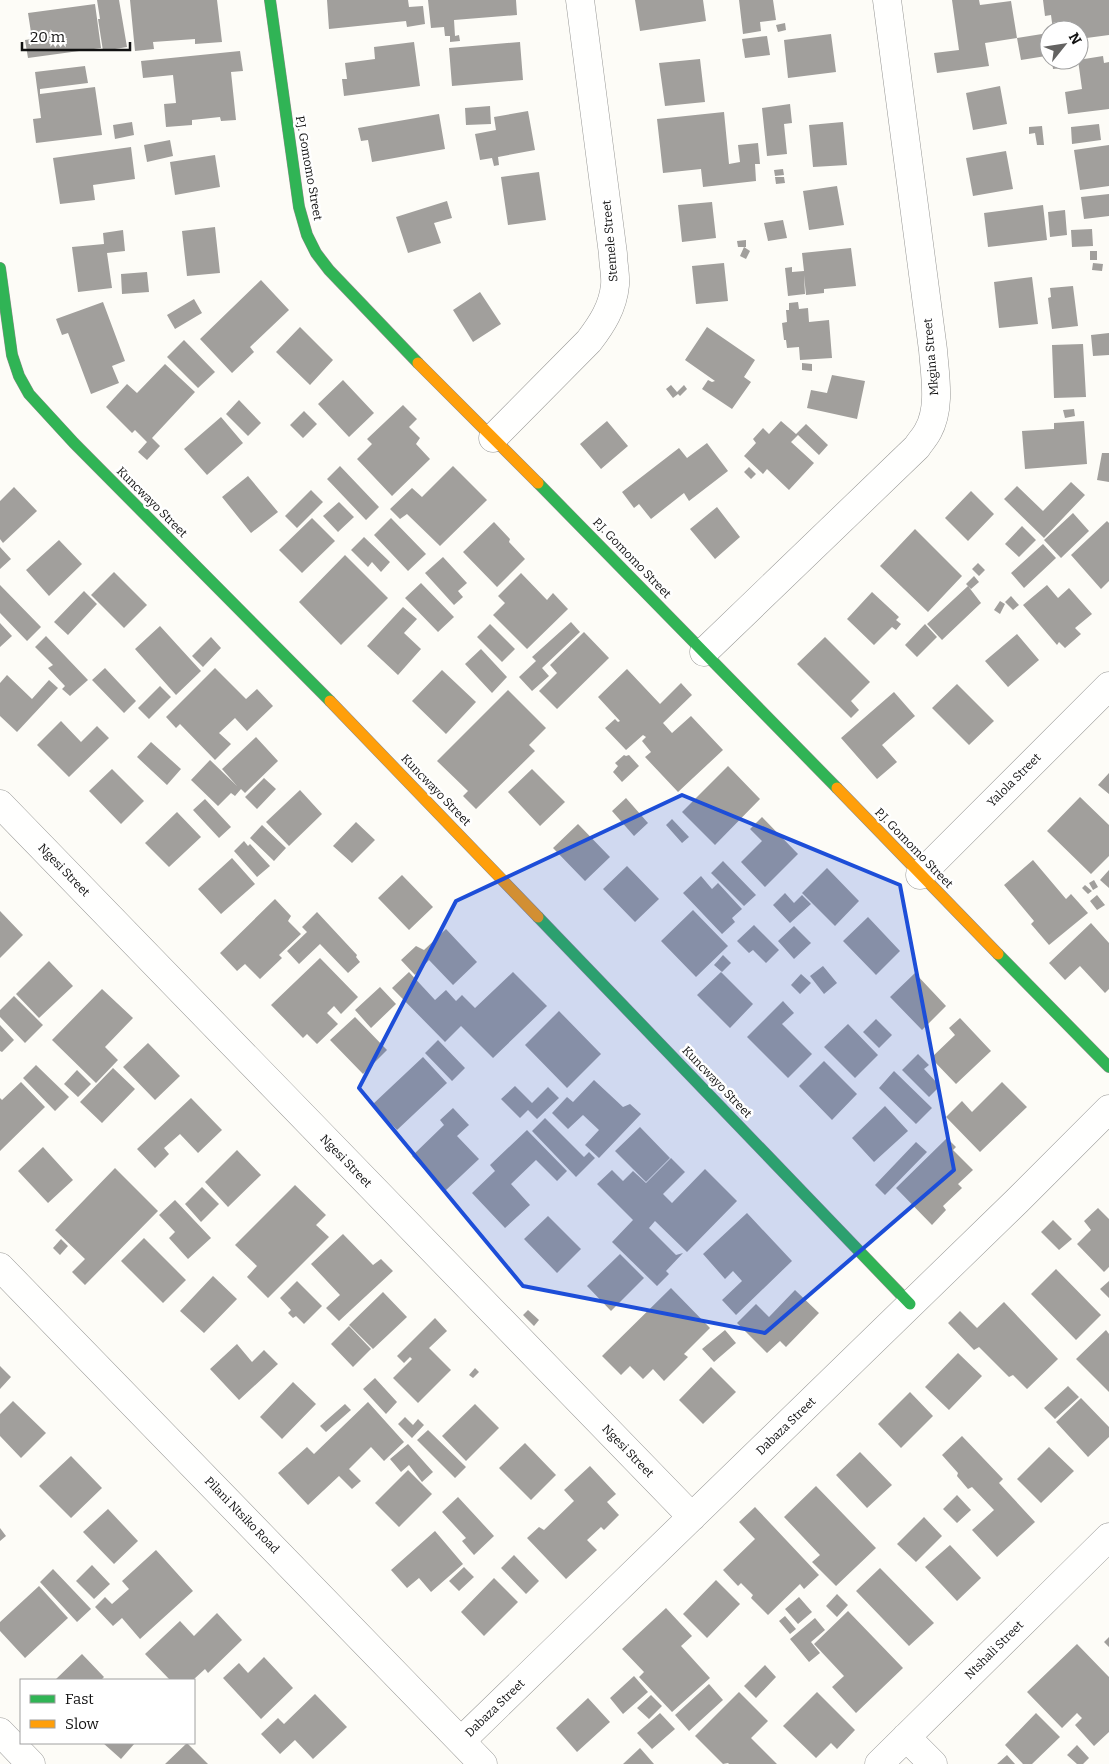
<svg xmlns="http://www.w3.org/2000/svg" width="1109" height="1764" font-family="Bitter,serif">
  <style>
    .building { fill: #a19f9c }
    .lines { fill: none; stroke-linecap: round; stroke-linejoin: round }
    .street-casing { stroke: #979795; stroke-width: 29 }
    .fast-casing { stroke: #8e8d8b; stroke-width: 12 }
    .slow-casing { stroke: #8e8d8b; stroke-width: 12 }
    .street { stroke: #fffffe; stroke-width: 28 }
    .fast { stroke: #30b455; stroke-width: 11 }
    .slow { stroke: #ff9f0a; stroke-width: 11 }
    .marked { fill: #1d4ed8; fill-opacity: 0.2; stroke: #1d4ed8; stroke-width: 4; stroke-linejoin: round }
    .labels { text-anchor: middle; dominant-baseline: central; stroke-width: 5; stroke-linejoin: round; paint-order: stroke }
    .street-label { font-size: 12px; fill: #111; stroke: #fff }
  </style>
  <rect width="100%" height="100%" fill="#fdfcf7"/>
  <path class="building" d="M97 0H119L127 47 103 51 98 19H100Z
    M130 0H217L222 42 195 44V39L153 42 154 49 135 51Z
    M327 0H408L409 7 423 6 425 24 407 27 406 21 329 29Z
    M428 0H516L517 15 454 20 455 36 459 35 460 41 450 42V36H445L444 27 431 28Z
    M635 0H703L706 21 640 31Z
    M739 0H773L776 20 760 22 761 31 743 34Z
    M952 0H979L980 5 1011 1 1017 38 985 43 989 66 937 73 934 53 959 50Z
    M1043 0H1109V35L1079 39V30H1053L1051 15 1045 16Z
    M95 4 101 48 28 58 25 40 32 39 28 13Z
    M785 23 786 30 778 32 776 25Z
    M831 34 836 72 788 78 784 40Z
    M1042 34 1046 56 1021 60 1017 38Z
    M767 36 770 55 745 58 742 39Z
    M414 42 420 86 344 96 342 79H347L345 63 375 59 374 47Z
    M520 42 523 80 452 86 449 48Z
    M240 51 243 71 231 72 236 120 221 121 220 117 192 120V125L166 127 164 104 176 103 173 75 143 78 141 61Z
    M1103 56 1104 63 1109 62V109L1068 114 1065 92 1082 89 1078 60Z
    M700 59 705 102 665 106 659 63Z
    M1052 60H1072V67L1053 69Z
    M85 66 88 83 40 89V94L95 87 102 135 36 143 33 119 41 118 35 72Z
    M1000 86 1007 124 973 130 966 93Z
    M790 104 792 123 784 124 787 154 767 156 762 108Z
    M490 106 491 124 466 125 465 108Z
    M528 111 535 150 498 157 499 165 494 166 492 158 480 160 475 134 496 130 494 117Z
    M724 112 729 164 740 162 738 145 758 143 760 164H755L756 181 703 187 701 169 663 173 657 119Z
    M439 114 445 149 372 162 368 140 361 141 358 128Z
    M132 122 134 135 115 139 113 125Z
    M843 122 847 165 813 167 809 125Z
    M1099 124 1101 140 1072 144 1071 127Z
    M1042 126 1044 145H1037L1035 133 1029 134V127Z
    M170 140 173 156 147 162 144 145Z
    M1109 145V186L1080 190 1074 150Z
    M131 147 135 179 93 185 95 200 60 204 53 158Z
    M1006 151 1013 189 973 196 966 158Z
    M215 155 220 187 175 195 170 162Z
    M783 169 784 175 775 176 774 170Z
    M539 172 546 220 508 225 501 177Z
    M775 177H784L785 183 776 184Z
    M837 186 844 225 809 230 803 191Z
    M1109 194V216L1084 219 1081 197Z
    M447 201 452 218 434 223 441 243 408 253 396 217Z
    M712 202 716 238 682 242 678 205Z
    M1043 205 1047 240 988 247 984 213Z
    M1065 210 1067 235 1050 237 1048 212Z
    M783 220 787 238 768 241 764 223Z
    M215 227 220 273 187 276 182 231Z
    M1092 229 1093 246 1072 247 1071 230Z
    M123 230 125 251 107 253 112 288 78 292 72 247 104 244 103 233Z
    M746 240V247H738L737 241Z
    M744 247 750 251 746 259 740 256Z
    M851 248 856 286 824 289V293L806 295 804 275 805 294 788 296 785 268 792 267V272L804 271 802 253Z
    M1090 251H1097V260H1090Z
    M724 263 728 301 696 304 692 266Z
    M1093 263 1103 264 1102 271 1092 270Z
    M147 272 149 292 122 294 121 274Z
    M1032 277 1038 324 999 328 994 282Z
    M261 280 289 310 250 347 254 352 232 373 200 339Z
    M1073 286 1078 326 1052 329 1048 298 1051 297 1050 288Z
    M480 292 501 324 473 342 453 310Z
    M194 299 202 313 175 329 167 315Z
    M103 302 125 361 112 366 119 383 91 394 68 333 62 335 56 319Z
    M798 302 799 309 808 308 809 322 829 320 832 358 800 360 799 347 787 348 786 340H784L782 323 787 322 786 310H789V303Z
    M300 327 333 360 310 385 276 352Z
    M707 327 755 360 744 377 751 382 732 409 702 389 708 380 712 382 715 381 685 360Z
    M1109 333V355L1093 356 1091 335Z
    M184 340 215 372 198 388 167 357Z
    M1083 344 1086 397 1054 398 1052 345Z
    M802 363 812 364V371L802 370Z
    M165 364 195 392 152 438 160 446 147 460 138 452 147 442 135 430 132 433 106 407 127 384 137 393Z
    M832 375 865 381 857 419 807 408 811 390 827 393Z
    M343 380 374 413 349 437 318 404Z
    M671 385 677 392 684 385 687 389 680 396 678 394 673 398 666 389Z
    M239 400 261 423 248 436 226 414Z
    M403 405 417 419 409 427 420 438 416 444 430 459 392 496 357 459 372 444 367 439Z
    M1074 409 1075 416 1065 418 1063 410Z
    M304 411 317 424 303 438 290 425Z
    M221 417 243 443 207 475 184 449Z
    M607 421 628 446 601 469 580 444Z
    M781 421 796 434 806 424 828 445 819 455 798 435 791 442 814 463 789 490 767 469 763 474 744 456 756 443 753 439 763 428 769 434Z
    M1084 421 1087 464 1025 469 1022 431 1054 429V423Z
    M707 443 728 471 689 501 684 493 651 519 639 504 634 508 622 492 679 448 687 458Z
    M1102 453H1109V482L1097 480Z
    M340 466 379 507 366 520 327 479Z
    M453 466 487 500 440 546 407 514 400 519 390 509 412 488 422 497Z
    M749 467 756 474 751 479 744 472Z
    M248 476 278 512 251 533 222 497Z
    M1071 482 1085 495 1044 538 1004 499 1017 486 1043 511Z
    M14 487 37 511 3 543 0 539V501Z
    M311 490 323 502 297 528 285 516Z
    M971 491 994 514 968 541 945 518Z
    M339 502 354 517 338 532 323 516Z
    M717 507 740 537 715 559 690 529Z
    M1073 513 1089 531 1061 558 1044 540Z
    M312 518 335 541 302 573 279 550Z
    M391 518 426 554 408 571 374 535Z
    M1107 521 1109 523V581L1101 589 1071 555Z
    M494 522 510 539 509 542 525 559 497 587 463 552Z
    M1022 526 1036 540 1019 557 1005 544Z
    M915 529 962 576 928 612 880 566Z
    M364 537 390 562 381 572 372 562 368 567 351 550Z
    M59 540 82 564 49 596 26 570Z
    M1043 544 1056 558 1024 588 1011 573Z
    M0 547 11 559 0 569Z
    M345 555 388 598 341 645 299 602Z
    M443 557 467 583 458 591 463 597 454 605 425 573Z
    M978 563 985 570 979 576 972 569Z
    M114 572 147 605 124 628 91 595Z
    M521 573 547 600 553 593 568 609 527 649 493 615 505 603 498 596Z
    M974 576 979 582 971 589 966 584Z
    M421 583 454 617 438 632 405 598Z
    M0 585 41 627 27 641 0 613Z
    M1047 585 1058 598 1069 588 1092 614 1075 628 1081 634 1065 648 1059 642 1057 645 1023 605Z
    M968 586 981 603 942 640 927 624Z
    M84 591 97 604 68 635 54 622Z
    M872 592 899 617 896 620 901 624 896 630 892 627 874 645 847 619Z
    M1011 596 1019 605 1013 610 1005 602Z
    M1000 601 1005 604 1000 614 994 610Z
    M403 607 417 619 404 633 421 649 398 675 367 646Z
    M571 622 580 632 542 668 549 676 532 691 519 677 536 661 532 657Z
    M0 623 12 636 0 647Z
    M490 624 515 649 502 662 477 637Z
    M925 624 937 637 917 657 905 645Z
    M160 626 201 671 176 695 135 649Z
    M584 632 609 658 557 709 539 691 557 673 550 665Z
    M1017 634 1039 660 1008 687 985 661Z
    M46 636 88 680 70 696 62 689 65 686 48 668 53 665 35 647Z
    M211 637 221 648 203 667 192 656Z
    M825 637 870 682 851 701 859 710 851 718 797 664Z
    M481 649 507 677 492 693 465 664Z
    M105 668 136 701 124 713 92 680Z
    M215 668 246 699 257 689 273 706 247 731 235 718 219 733 231 744 215 760 180 724 176 728 166 717Z
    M627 669 660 704 681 683 692 695 663 723 672 733 691 716 723 750 678 792 645 757 651 752 642 741 646 737 643 735 626 750 605 728 615 719 618 722 620 721 598 697Z
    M442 670 476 702 446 734 412 701Z
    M7 675 32 699 49 680 58 688 17 732 0 716V683Z
    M957 684 994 721 969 745 932 708Z
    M160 686 171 697 149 719 138 708Z
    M508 690 546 728 529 745 535 751 476 809 463 796 468 791 437 761Z
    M894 692 915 716 882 745 897 762 877 779 841 738Z
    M61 721 81 742 97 726 109 738 69 777 37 745Z
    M256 737 278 761 245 793 241 789 235 796 231 793 218 806 191 780 210 760 237 786 222 769Z
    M151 742 181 769 167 785 137 757Z
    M624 755 626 756 629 755 639 766 622 782 613 772 618 766 615 763Z
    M728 766 760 799 715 845 682 812Z
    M112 769 144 801 121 824 89 791Z
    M532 769 565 802 540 826 508 792Z
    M1109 773V794L1098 785Z
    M264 778 276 789 257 809 245 797Z
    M300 790 322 814 289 846 266 822Z
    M1080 797 1109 825V856L1091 874 1047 831Z
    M626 798 648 823 634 836 612 811Z
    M205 799 231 827 219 838 193 810Z
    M177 812 201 837 169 867 145 843Z
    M762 817 798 854 765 887 741 862 762 841 750 829Z
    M672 819 689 837 682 843 666 825Z
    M356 822 375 840 352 863 333 846Z
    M578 824 610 857 585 881 553 848Z
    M262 825 286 848 274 861 250 838Z
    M244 841 248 846 250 844 270 866 257 877 234 851Z
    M232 858 255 884 221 914 198 889Z
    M1033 860 1066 899 1071 894 1088 913 1049 945 1031 924 1034 921 1004 885Z
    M723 861 756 895 744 906 711 873Z
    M627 866 659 899 635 922 603 889Z
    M827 868 859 901 835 926 802 893Z
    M1109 870V888L1100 880Z
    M402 875 433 907 409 930 378 898Z
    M701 876 712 889 718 883 742 909 732 918 735 922 722 934 683 893Z
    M1094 880 1098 887 1093 890 1089 883Z
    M1085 885 1092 891 1088 894 1082 888Z
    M785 893 794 903 802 895 811 904 790 923 773 905Z
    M1097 895 1105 905 1097 910 1090 901Z
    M275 899 291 916 288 921 301 934 279 955 282 958 260 979 245 964 237 971 220 953Z
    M693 910 728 946 696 977 661 941Z
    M0 911 23 935 0 958Z
    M317 912 357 955 356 957 360 962 348 973 320 944 299 964 287 951 307 932 302 927Z
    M868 917 900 951 876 975 843 941Z
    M1091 923 1109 943V989L1105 993 1080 966 1065 980 1049 963Z
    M754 925 779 950 766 963 753 950 749 953 737 941Z
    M794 926 811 943 794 959 778 941Z
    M446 929 477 962 453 985 429 960 415 975 401 960 416 946 424 950Z
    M723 955 731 963 722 972 714 965Z
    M320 958 358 997 341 1014 334 1006 327 1013 338 1024 317 1044 307 1034 303 1038 271 1005Z
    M49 961 73 986 39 1018 16 994Z
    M823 966 837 983 824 994 810 976Z
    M409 972 435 1000 446 990 456 1001 462 995 475 1008 513 972 547 1006 493 1058 461 1026 445 1042 392 988Z
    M721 972 753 1004 730 1028 697 995Z
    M915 973 946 1006 922 1030 890 997Z
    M801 974 811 983 800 994 791 985Z
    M380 987 396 1004 371 1028 355 1010Z
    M102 989 133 1018 105 1047 118 1060 96 1083 52 1040Z
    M14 996 43 1025 25 1043 0 1017V1010Z
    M783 1001 794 1013 782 1024 812 1054 788 1078 747 1037Z
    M559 1011 601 1054 567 1088 525 1045Z
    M355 1017 387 1050 363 1074 330 1040Z
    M960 1018 991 1051 956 1084 931 1058 955 1035 949 1028Z
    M876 1019 892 1035 879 1048 863 1032Z
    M848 1024 878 1055 855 1078 824 1047Z
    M0 1025 14 1040 2 1052 0 1051Z
    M438 1040 465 1068 452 1081 425 1053Z
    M148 1043 180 1076 155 1100 123 1067Z
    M918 1054 929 1065 924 1069 940 1086 929 1097 902 1070Z
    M423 1057 447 1083 397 1130 373 1104Z
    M824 1061 857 1094 832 1120 799 1086Z
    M36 1065 69 1097 55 1111 23 1078Z
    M113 1068 135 1089 102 1123 80 1102Z
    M77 1070 91 1084 78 1097 64 1084Z
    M894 1071 932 1108 916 1124 879 1088Z
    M594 1080 623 1107 630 1104 641 1114 599 1158 585 1145 599 1130 583 1115 568 1129 552 1113 567 1097 573 1102Z
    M21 1082 45 1107 0 1151V1098L2 1100Z
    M1002 1082 1027 1107 980 1152 946 1117 962 1101 972 1112Z
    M515 1086 532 1103 548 1087 559 1098 537 1119 528 1110 520 1118 501 1099Z
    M191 1098 222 1130 198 1153 180 1134 164 1148 169 1154 155 1168 137 1149Z
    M885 1106 908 1131 874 1162 852 1138Z
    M453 1108 469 1125 457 1136 479 1159 445 1191 412 1156 444 1125 440 1120Z
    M545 1118 584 1157 589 1152 595 1158 576 1177 532 1131Z
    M640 1127 670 1158 646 1182 615 1151Z
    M527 1130 567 1171 557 1181 536 1160 511 1184 530 1205 505 1228 472 1193 495 1171 490 1165Z
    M947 1138 956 1147 953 1150 973 1170 958 1184 962 1188 943 1206 946 1210 932 1225 896 1188Z
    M916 1142 927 1152 885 1195 875 1185Z
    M43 1147 73 1180 48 1203 18 1171Z
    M237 1150 261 1175 228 1207 205 1182Z
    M671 1158 685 1172 663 1194 672 1203 705 1169 737 1201 687 1252 655 1221 649 1228 676 1255 683 1253 666 1271 669 1274 657 1286 612 1242 633 1220 597 1184 612 1170 623 1181 633 1171 646 1183Z
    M115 1168 158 1211 85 1285 72 1272 85 1259 55 1230Z
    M295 1185 326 1215 316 1225 329 1237 268 1298 247 1277 257 1266 235 1245Z
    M202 1187 219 1204 201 1222 185 1204Z
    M175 1200 211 1238 188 1259 169 1238 175 1232 159 1215Z
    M1098 1208 1109 1219V1267L1104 1272 1077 1244 1091 1230 1084 1221Z
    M747 1213 792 1261 736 1315 722 1300 742 1281 733 1271 725 1279 703 1254Z
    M548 1216 581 1249 557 1273 524 1239Z
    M1053 1220 1072 1239 1059 1250 1041 1232Z
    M343 1234 373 1265 381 1259 393 1271 339 1321 326 1308 340 1295 311 1264Z
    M144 1238 186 1280 163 1303 121 1261Z
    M61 1239 68 1246 60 1255 53 1248Z
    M620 1254 644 1278 611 1311 587 1286Z
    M1056 1269 1101 1315 1076 1340 1031 1294Z
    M213 1276 237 1299 204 1333 180 1311Z
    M297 1281 322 1306 304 1324 296 1316 293 1318 288 1313 291 1310 280 1298Z
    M1109 1281V1298L1100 1289Z
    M671 1288 710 1328 684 1354 688 1357 664 1381 653 1369 643 1379 630 1366 621 1375 602 1356Z
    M795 1290 819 1313 786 1347 780 1341 767 1353 737 1323 756 1304 769 1317Z
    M383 1292 407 1317 373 1349 349 1325Z
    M1004 1302 1058 1359 1027 1389 1013 1375 1009 1377 979 1347 974 1350 948 1323 960 1311 977 1328Z
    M528 1310 539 1320 534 1326 523 1315Z
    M435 1318 447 1331 429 1348 451 1370 418 1403 393 1378 412 1359 410 1357 404 1363 397 1356Z
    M349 1326 371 1349 353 1367 331 1344Z
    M725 1330 736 1343 714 1362 702 1349Z
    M1106 1330 1109 1334V1392L1076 1359Z
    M237 1344 252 1362 264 1350 278 1364 239 1400 210 1369Z
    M958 1353 982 1376 949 1410 925 1387Z
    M0 1366 11 1377 0 1389Z
    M711 1367 736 1392 703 1424 679 1400Z
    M475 1368 479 1372 473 1378 469 1375Z
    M375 1378 397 1402 386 1414 363 1389Z
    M293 1382 316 1404 282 1439 260 1417Z
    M1068 1386 1079 1397 1055 1419 1044 1408Z
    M910 1392 933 1416 901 1448 878 1424Z
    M1081 1398 1109 1427V1437L1088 1457 1056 1422Z
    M13 1401 46 1433 21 1458 0 1436V1414Z
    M368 1402 404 1442 384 1461 371 1447 349 1469 361 1481 352 1489 339 1476 308 1505 278 1473 307 1447 314 1454Z
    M345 1404 351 1410 326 1432 320 1426Z
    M475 1404 499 1428 466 1461 442 1436Z
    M405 1417 413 1425 418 1419 424 1425 412 1438 398 1424Z
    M428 1430 466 1467 455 1478 417 1440Z
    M962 1436 1003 1479 999 1483 1035 1522 997 1557 972 1530 994 1510 972 1487 968 1489 957 1476 958 1473 942 1455Z
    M525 1443 556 1475 531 1500 499 1468Z
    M408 1444 433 1472 422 1482 409 1465 401 1472 390 1459Z
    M1049 1447 1074 1471 1041 1503 1017 1479Z
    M860 1452 892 1485 867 1508 836 1475Z
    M71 1456 102 1488 71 1518 39 1486Z
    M590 1466 616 1494 607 1502 619 1515 604 1530 601 1527 587 1540 597 1550 566 1579 527 1538 539 1527 544 1530 574 1501 564 1490Z
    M408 1470 432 1494 399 1527 375 1503Z
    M816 1486 876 1548 836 1586 812 1562 820 1555 784 1517Z
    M957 1495 971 1510 957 1523 943 1509Z
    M458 1497 494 1536 474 1555 462 1541 466 1538 442 1512Z
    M755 1507 819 1575 804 1589 800 1584 768 1615 751 1598 753 1595 741 1583 738 1586 723 1570 755 1539 739 1522Z
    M108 1509 138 1541 114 1564 83 1532Z
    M924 1517 942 1536 916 1562 897 1544Z
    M0 1528 6 1536 0 1541Z
    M435 1531 463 1564 431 1592 419 1578 407 1588 391 1570Z
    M950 1545 981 1578 957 1601 925 1567Z
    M156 1550 193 1591 140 1639 122 1618 113 1626 95 1607 105 1597 112 1604 129 1589 122 1581Z
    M514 1555 539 1581 526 1594 501 1568Z
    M92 1565 110 1584 94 1599 76 1581Z
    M464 1567 474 1577 459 1591 449 1581Z
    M880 1568 934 1623 909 1646 856 1591Z
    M53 1569 91 1609 77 1622 40 1582Z
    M494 1578 518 1602 484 1636 461 1612Z
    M716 1580 740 1604 707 1638 683 1614Z
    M39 1586 68 1618 25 1658 0 1631V1622Z
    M837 1594 848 1605 837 1617 826 1606Z
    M799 1597 812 1612 798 1624 785 1609Z
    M666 1608 692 1636 681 1646 710 1678 672 1712 639 1677 644 1672 622 1649Z
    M848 1611 903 1668 856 1713 832 1687 844 1676 814 1644Z
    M217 1613 242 1640 208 1673 205 1669 193 1680H170L145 1654 180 1621 194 1636Z
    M785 1616 796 1629 790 1634 779 1621Z
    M815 1618 825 1630 811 1642 820 1653 809 1662 790 1639Z
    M1109 1637V1647L1104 1642Z
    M1077 1644 1109 1677V1732L1094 1746 1075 1725 1082 1718 1077 1713 1062 1728 1027 1692Z
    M82 1654 104 1677 101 1680H55Z
    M264 1657 293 1688 261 1719 223 1678 239 1663 248 1673Z
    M765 1665 776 1677 756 1698 744 1686Z
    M634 1676 648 1692 623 1714 610 1698Z
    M709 1684 723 1700 689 1731 675 1715Z
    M739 1692 768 1721 751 1738 777 1764H729L728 1763 723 1764 695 1736Z
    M817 1692 855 1730 837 1749 831 1743 816 1758 783 1726Z
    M315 1694 347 1727 313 1759 295 1740 280 1754 261 1734 278 1718 284 1724Z
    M651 1695 662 1706 649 1719 637 1708Z
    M588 1698 610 1722 577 1752 556 1728Z
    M660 1713 675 1729 652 1749 637 1733Z
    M1036 1713 1060 1737 1032 1764H1023L1005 1745Z
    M103 1743H135L121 1759Z
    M187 1743 208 1764H165Z
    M1077 1745 1089 1758 1083 1764H1077L1067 1755Z
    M640 1748 654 1764H623Z
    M1007 1755 1015 1764H997Z"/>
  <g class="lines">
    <defs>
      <path id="street" d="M493 438 589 341C602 324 613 307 615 285 616 275 613 264 613 254L580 0
        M704 652 917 447C920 442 925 437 928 431 941 408 935 376 933 350L887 0
        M0 804 692 1517
        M920 875 1109 686
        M0 1267 483 1764
        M0 1732 31 1764
        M906 1737 933 1764
        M461 1741 1017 1201 1109 1109
        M879 1764 1109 1537"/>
      <path id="fast" d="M270 0 299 207 307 235 316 253 329 270 418 363
        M0 268 12 355 19 376 29 394 74 443 330 701
        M538 483 837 788
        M538 917 910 1304
        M998 954 1109 1067"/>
      <path id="slow" d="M418 363 538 483
        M330 701 538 917
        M837 788 998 954"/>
    </defs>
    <use href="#street" class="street-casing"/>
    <use href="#fast" class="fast-casing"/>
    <use href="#slow" class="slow-casing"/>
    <use href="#street" class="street"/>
    <use href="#fast" class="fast"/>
    <use href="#slow" class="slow"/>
  </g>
  <path class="marked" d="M682 795 900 885 954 1170 765 1333 523 1286 359 1088 456 901Z"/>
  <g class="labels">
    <g class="street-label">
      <text transform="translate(309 168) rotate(80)">P.J. Gomomo Street</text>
      <text transform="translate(610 241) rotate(-95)">Stemele Street</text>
      <text transform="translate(931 357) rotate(-95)">Mkgina Street</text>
      <text transform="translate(152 502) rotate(45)">Kuncwayo Street</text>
      <text transform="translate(632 558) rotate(46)">P.J. Gomomo Street</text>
      <text transform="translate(1014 780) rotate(-45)">Yalola Street</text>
      <text transform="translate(436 790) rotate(46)">Kuncwayo Street</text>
      <text transform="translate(914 848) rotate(46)">P.J. Gomomo Street</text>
      <text transform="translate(64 870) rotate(46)">Ngesi Street</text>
      <text transform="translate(717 1082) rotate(46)">Kuncwayo Street</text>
      <text transform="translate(346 1161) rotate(46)">Ngesi Street</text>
      <text transform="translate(786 1426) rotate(-44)">Dabaza Street</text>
      <text transform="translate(628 1451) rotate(46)">Ngesi Street</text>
      <text transform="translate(242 1515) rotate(46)">Pilani Ntsiko Road</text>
      <text transform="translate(994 1650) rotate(-45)">Ntshali Street</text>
      <text transform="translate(495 1708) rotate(-44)">Dabaza Street</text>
    </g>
  </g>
  <rect x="20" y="1679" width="175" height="65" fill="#ffffff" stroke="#a0a0a0"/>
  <rect x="30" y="1695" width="25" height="8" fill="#30b455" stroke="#a0a0a0"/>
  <text x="65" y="1704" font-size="15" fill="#111111">Fast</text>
  <rect x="30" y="1720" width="25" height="8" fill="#ff9f0a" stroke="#a0a0a0"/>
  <text x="65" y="1729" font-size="15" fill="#111111">Slow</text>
  <g transform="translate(1064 45) rotate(60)"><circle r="24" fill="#ffffff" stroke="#a0a0a0"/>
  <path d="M0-4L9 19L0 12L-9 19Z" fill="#646362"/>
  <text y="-8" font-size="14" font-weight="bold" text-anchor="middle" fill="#111111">N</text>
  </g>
  <path d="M22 42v8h108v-8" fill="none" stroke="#111111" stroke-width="2.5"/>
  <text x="30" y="42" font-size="15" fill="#111111" stroke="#ffffff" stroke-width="4" paint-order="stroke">20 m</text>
</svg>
